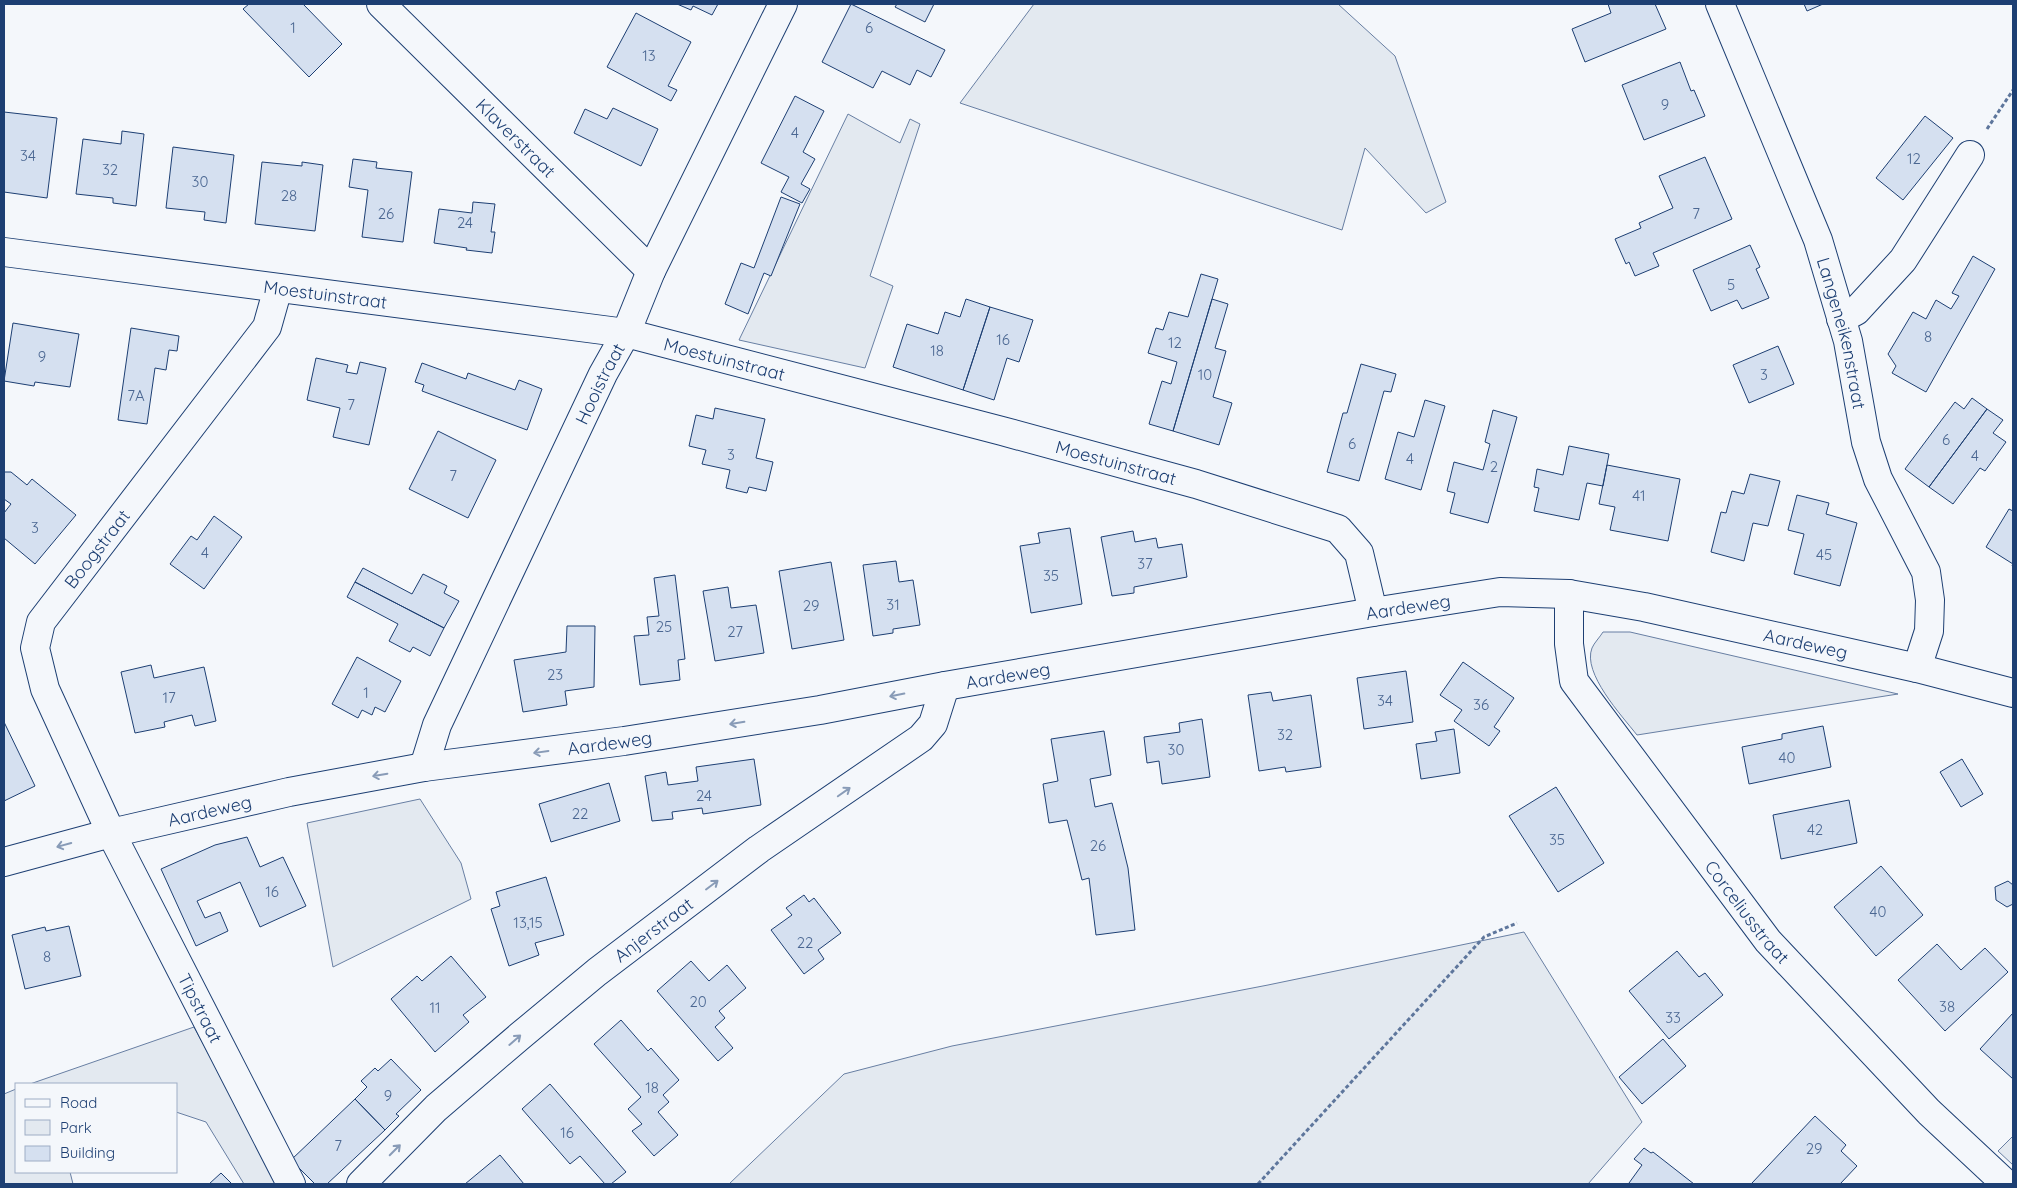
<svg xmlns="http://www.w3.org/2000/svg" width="2017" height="1188" font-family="Quicksand,sans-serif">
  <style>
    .green { fill: #e3e9f0; stroke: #687fa3 }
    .building { fill: #d5e0f0; stroke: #1d3f73 }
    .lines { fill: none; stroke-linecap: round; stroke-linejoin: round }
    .minor-casing { stroke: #1d3f73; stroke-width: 30 }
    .path { stroke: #5e769c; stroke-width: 3; stroke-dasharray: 4 2.5; stroke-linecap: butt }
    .minor { stroke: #f4f7fb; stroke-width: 28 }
    .oneway { stroke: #889bb7 }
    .labels { text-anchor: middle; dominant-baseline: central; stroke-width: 4; stroke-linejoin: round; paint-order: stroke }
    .number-label { font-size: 15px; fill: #4b6792 }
    .street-label { font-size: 18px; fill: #1d3f73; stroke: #f4f7fb }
  </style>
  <rect width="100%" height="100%" fill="#f4f7fb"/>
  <path class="green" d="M1034 4H1338L1395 56 1446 202 1426 213 1365 148 1342 230 960 103Z
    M848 114 900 143 910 119 920 124 870 276 893 286 865 368 739 340Z
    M1603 632H1630L1898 694 1637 735C1622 716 1582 673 1592 648 1594 643 1600 637 1603 632Z
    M420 799 461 863 471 899 333 967 307 823Z
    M1524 932 1642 1122 1588 1184H729L844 1074 952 1046 1268 985Z
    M194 1027 279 1184H244L206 1122 176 1112V1084H30Z
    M16 1089V1172H70L73 1184H4V1094Z
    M2013 1136V1165L1998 1151Z"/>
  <path class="building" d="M249 4H303L342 44 309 77 243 9Z
    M677 4H718L712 15 693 6 691 10Z
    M851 4 945 50 931 77 917 70 910 85 882 71 873 88 822 62Z
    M897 4H934L925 22 895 7Z
    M1608 4H1655L1666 29 1585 62 1572 29 1611 13Z
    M1804 4H1823L1807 11Z
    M636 13 691 42 668 86 677 90 671 101 607 67Z
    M1680 62 1691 91 1694 90 1705 116 1644 140 1622 85Z
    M795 96 824 111 803 152 815 159 801 184 810 189 802 203 781 192 789 177 761 163Z
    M613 108 658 129 641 166 574 133 585 109 607 119Z
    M4 112 57 118 47 198 4 192Z
    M1925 116 1953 138 1903 200 1876 178Z
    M122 131 144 134 136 206 113 203V198L76 194 83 139 121 144Z
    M173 147 234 155 226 223 204 220 205 212 166 208Z
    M1705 157 1732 219 1653 253 1659 266 1635 276 1629 262 1626 264 1615 239 1641 228 1639 223 1673 208 1659 176Z
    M353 159 377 162 376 168 412 172 403 242 362 237 368 190 349 187Z
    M262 162 302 166V162L323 165 315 231 255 224Z
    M781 197 800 204 771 276 764 273 748 314 725 304 741 263 754 268Z
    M473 202 495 204 491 232H495L492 253 466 250 467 248 434 243 439 209 472 213Z
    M1750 245 1760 267 1756 269 1769 298 1742 309 1737 300 1711 311 1693 270Z
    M1973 256 1995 269 1926 392 1892 373 1896 366 1888 354 1913 312 1926 319 1936 300 1951 309 1959 296 1952 293Z
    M1201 274 1218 279 1173 431 1149 424 1162 381 1171 384 1177 362 1148 353 1156 328 1163 330 1169 312 1188 317Z
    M966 299 990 307 963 390 893 367 907 324 938 334 945 312 960 317Z
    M1212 299 1228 304 1215 348 1226 351 1213 397 1232 403 1219 445 1173 431Z
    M990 307 1033 320 1019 362 1007 358 994 400 963 390Z
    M13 323 79 334 70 387 35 382 34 386 4 381Z
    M131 328 179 336 177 351 169 350 166 370 155 368 147 424 118 420Z
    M1778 346 1794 384 1749 403 1733 365Z
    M316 358 348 365 346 372 357 374 360 362 386 368 369 445 333 437 340 408 307 400Z
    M422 363 466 379 468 373 515 390 519 380 542 389 527 430 422 391 424 385 415 382Z
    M1361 364 1396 374 1391 392 1384 391 1359 481 1327 472 1343 413H1347Z
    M1972 398 1987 409 1929 487 1905 469 1955 402 1964 409Z
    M1425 400 1445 406 1421 490 1385 479 1398 432 1414 437Z
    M715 408 765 419 756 458 773 462 766 491 749 487 747 493 726 488 730 470 702 464 706 450 689 446 696 415 713 419Z
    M1987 409 2003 420 1993 433 2006 442 1985 471 1980 468 1953 504 1929 487Z
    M1493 410 1517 417 1488 523 1450 513 1455 493 1447 491 1454 462 1483 470 1490 444 1485 442Z
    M438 431 496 460 468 518 409 489Z
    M1569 446 1609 454 1603 486 1587 483 1579 520 1534 511 1539 488 1534 487 1537 469 1563 475Z
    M1607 465 1680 479 1668 541 1610 530 1615 507 1599 504Z
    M4 472H11L27 485 32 479 76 515 35 564 4 538V513L11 504 4 499Z
    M1750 474 1780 481 1768 526 1753 523 1744 561 1711 552 1721 512 1726 513 1732 491 1744 494Z
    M1797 495 1829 503 1826 514 1857 523 1840 586 1794 574 1804 534 1788 530Z
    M2009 509 2013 511V567L2012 566 2013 564 1986 547Z
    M214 516 242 537 204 589 170 564 191 536 197 540Z
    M1070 528 1082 604 1031 613 1020 546 1040 543 1038 533Z
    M1133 531 1135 542 1156 538 1158 548 1182 544 1187 577 1134 587V593L1112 596 1101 537Z
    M896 561 899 582 913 580 920 625 893 629V633L873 636 863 565Z
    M831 562 844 640 792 649 779 571Z
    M363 568 412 594 423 574 447 586 444 593 459 601 444 628 355 582Z
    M675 575 685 659 678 660 680 680 640 685 634 636 649 635 647 617 659 616 654 578Z
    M355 582 444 628 430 656 413 647 410 652 389 641 398 624 347 597Z
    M728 587 731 608 756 605 764 653 715 661 703 591Z
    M567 626H595L594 687 565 691 567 705 523 712 514 660 566 652Z
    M357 657 401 681 385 712 375 707 372 715 362 710 358 718 332 704Z
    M1463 662 1514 698 1494 727 1500 731 1489 746 1454 721 1462 710 1440 695Z
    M151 665 154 678 204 667 216 721 195 726 192 715 164 722 165 727 135 733 121 672Z
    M1406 671 1413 722 1364 729 1357 678Z
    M1271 692 1273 701 1311 695 1321 767 1286 772 1285 767 1259 771 1248 695Z
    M1202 719 1210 777 1162 784 1159 761 1147 763 1144 737 1180 732 1179 723Z
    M4 722 35 786 4 801Z
    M1823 726 1831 767 1749 784 1742 747 1782 739V734Z
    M1454 729 1460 773 1421 779 1416 744 1437 741 1435 732Z
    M1104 731 1111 775 1090 779 1095 807 1112 803 1128 868 1135 930 1096 935 1089 878 1082 880 1067 820 1049 823 1043 784 1058 781 1051 739Z
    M754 759 761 805 703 814 702 808 672 812 673 819 652 821 645 776 666 772 668 785 698 781 696 767Z
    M1962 759 1983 794 1961 807 1940 772Z
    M609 783 620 821 551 842 539 804Z
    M1556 787 1604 863 1558 892 1509 816Z
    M1849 800 1857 843 1781 859 1773 815Z
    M247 837 260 867 283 857 306 906 260 927 240 882 197 901 205 918 220 912 228 931 196 946 161 869 215 845Z
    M1881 866 1923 915 1876 956 1834 907Z
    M546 877 564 935 535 943 539 955 509 966 491 909 500 906 496 892Z
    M2008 881 2013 885V904L2007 907 1996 900 1995 887Z
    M804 895 809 902 814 898 841 933 818 950 824 959 804 974 771 930 792 915 786 908Z
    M69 926 81 976 25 989 12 935 45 927 46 931Z
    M1937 944 1961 970 1985 948 2008 972 1945 1031 1898 980Z
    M1677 951 1699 977 1705 973 1723 995 1669 1039 1629 991Z
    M451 956 486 997 463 1015 469 1022 435 1052 391 999 417 976 422 981Z
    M691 961 709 981 727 965 746 988 719 1011 725 1018 715 1027 733 1048 718 1061 657 991Z
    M2013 1013V1079L1980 1049Z
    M621 1020 648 1051 651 1048 679 1080 663 1095 669 1102 658 1112 678 1135 654 1156 632 1131 642 1124 628 1109 641 1097 594 1044Z
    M1663 1039 1686 1066 1642 1104 1619 1077Z
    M391 1059 421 1090 396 1114 399 1116 385 1130 355 1099 367 1087 361 1081 375 1068 378 1071Z
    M550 1084 626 1172 611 1184H605L580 1156 570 1164 522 1109Z
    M355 1099 385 1130 327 1184H315L291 1160Z
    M1815 1116 1846 1145 1841 1151 1857 1166 1840 1184H1753L1752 1183Z
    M1644 1148 1651 1153 1653 1152 1694 1184H1631L1629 1183 1642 1165 1634 1159Z
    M500 1155 524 1184H465Z
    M221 1173 232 1184H209Z"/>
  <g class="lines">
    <defs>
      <g id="minor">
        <path id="s1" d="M381 4 651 271"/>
        <path id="s2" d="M1720 4 1818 240 1848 341 1866 442 1878 479 1926 572 1930 600 1929 631 1917 668"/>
        <path id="s3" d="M4 252 626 333 1002 431 1196 484 1338 529 1359 553 1373 612"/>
        <path id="s4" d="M278 288 267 327 41 622 35 648 45 689 111 833 291 1184"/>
        <path d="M1841 319 1856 311 1903 260 1970 155"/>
        <path id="s5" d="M1569 594V644L1574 681 1768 941 1929 1112 2006 1184"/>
        <path id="s6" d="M424 767 437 725 603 374 626 333 651 271 783 4"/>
        <path id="s7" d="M4 862 111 833 289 792 424 767 624 741 820 710 945 686 1373 612 1500 592 1569 594 1644 607 1917 668 2013 693"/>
        <path id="s8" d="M361 1184 436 1108 520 1036 597 972 759 849 921 738 933 724 945 686"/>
      </g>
    </defs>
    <use href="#minor" class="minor-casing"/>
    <path class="path" d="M1987 129 2013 90
      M1258 1184 1484 937 1517 923"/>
    <use href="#minor" class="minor"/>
  </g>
  <defs><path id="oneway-shaft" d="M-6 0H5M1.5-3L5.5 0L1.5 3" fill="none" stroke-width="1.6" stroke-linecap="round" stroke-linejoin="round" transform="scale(1.25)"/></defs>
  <g class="oneway">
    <use href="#oneway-shaft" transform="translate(897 695) rotate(169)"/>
    <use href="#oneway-shaft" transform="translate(737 723) rotate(171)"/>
    <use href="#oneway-shaft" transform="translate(541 752) rotate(172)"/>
    <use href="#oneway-shaft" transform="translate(380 775) rotate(170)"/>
    <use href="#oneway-shaft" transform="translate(844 792) rotate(-35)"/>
    <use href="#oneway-shaft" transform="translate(64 845) rotate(165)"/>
    <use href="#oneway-shaft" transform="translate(712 885) rotate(-37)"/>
    <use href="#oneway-shaft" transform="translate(515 1040) rotate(-41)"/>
    <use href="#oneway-shaft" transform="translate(395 1150) rotate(-45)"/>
  </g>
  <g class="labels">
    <g class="number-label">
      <text x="293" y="27">1</text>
      <text x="869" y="27">6</text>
      <text x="649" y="55">13</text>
      <text x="1665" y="104">9</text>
      <text x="795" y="132">4</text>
      <text x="28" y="155">34</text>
      <text x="1914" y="158">12</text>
      <text x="110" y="169">32</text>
      <text x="200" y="181">30</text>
      <text x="289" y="195">28</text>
      <text x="386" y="213">26</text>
      <text x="1696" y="213">7</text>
      <text x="465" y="222">24</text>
      <text x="1731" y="284">5</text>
      <text x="1928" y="336">8</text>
      <text x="1003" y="339">16</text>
      <text x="1175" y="342">12</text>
      <text x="937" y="350">18</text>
      <text x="42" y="356">9</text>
      <text x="1205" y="374">10</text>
      <text x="1764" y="374">3</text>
      <text x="136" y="395">7A</text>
      <text x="351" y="404">7</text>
      <text x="1946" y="439">6</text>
      <text x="1352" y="443">6</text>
      <text x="731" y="454">3</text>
      <text x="1975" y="455">4</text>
      <text x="1410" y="458">4</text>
      <text x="1494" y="466">2</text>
      <text x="453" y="475">7</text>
      <text x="1639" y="495">41</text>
      <text x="35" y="527">3</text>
      <text x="205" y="552">4</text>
      <text x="1824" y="554">45</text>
      <text x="1145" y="563">37</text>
      <text x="1051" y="575">35</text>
      <text x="893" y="604">31</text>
      <text x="811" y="605">29</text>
      <text x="664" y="626">25</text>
      <text x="735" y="631">27</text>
      <text x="555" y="674">23</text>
      <text x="366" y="692">1</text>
      <text x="169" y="697">17</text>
      <text x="1385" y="700">34</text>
      <text x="1481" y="704">36</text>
      <text x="1285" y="734">32</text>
      <text x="1176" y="749">30</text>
      <text x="1787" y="757">40</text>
      <text x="704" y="795">24</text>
      <text x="580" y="813">22</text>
      <text x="1815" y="829">42</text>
      <text x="1557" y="839">35</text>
      <text x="1098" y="845">26</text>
      <text x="272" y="891">16</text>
      <text x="1878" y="911">40</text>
      <text x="528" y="922">13,15</text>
      <text x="805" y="942">22</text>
      <text x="47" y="956">8</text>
      <text x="698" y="1001">20</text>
      <text x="1947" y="1006">38</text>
      <text x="435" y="1007">11</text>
      <text x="1673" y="1017">33</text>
      <text x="652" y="1087">18</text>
      <text x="388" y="1095">9</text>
      <text x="567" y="1132">16</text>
      <text x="338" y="1145">7</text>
      <text x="1814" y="1148">29</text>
    </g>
    <g class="street-label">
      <text stroke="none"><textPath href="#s1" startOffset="190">Klaverstraat</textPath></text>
      <text stroke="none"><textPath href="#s3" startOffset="324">Moestuinstraat</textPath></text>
      <text stroke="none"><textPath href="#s2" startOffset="352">Langeneikenstraat</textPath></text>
      <text stroke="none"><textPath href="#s3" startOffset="729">Moestuinstraat</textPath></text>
      <text stroke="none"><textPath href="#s6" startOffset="422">Hooistraat</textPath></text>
      <text stroke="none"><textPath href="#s3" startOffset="1134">Moestuinstraat</textPath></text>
      <text transform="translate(97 549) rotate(-52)">Boogstraat</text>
      <text stroke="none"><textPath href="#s7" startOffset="1428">Aardeweg</textPath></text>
      <text stroke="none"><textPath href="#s7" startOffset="1832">Aardeweg</textPath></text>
      <text stroke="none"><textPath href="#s7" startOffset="1022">Aardeweg</textPath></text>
      <text stroke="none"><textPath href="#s7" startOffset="618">Aardeweg</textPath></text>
      <text stroke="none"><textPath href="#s7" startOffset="212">Aardeweg</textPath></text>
      <text stroke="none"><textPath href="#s5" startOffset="376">Corceliusstraat</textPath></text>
      <text stroke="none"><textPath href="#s8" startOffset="388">Anjerstraat</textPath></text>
      <text stroke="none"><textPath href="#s4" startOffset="836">Tipstraat</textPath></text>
    </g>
  </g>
  <rect width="2017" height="1188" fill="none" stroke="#1d3f73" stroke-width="10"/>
  <rect x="15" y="1083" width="162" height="90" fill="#f4f7fb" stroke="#9eadc5"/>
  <rect x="25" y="1099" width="25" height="8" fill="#f4f7fb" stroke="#9eadc5"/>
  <text x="60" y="1108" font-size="15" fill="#1d3f73">Road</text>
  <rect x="25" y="1120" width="25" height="15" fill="#e3e9f0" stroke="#9eadc5"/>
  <text x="60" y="1133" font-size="15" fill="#1d3f73">Park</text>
  <rect x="25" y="1146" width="25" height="15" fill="#d5e0f0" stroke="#9eadc5"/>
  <text x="60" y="1158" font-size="15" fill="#1d3f73">Building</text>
</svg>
